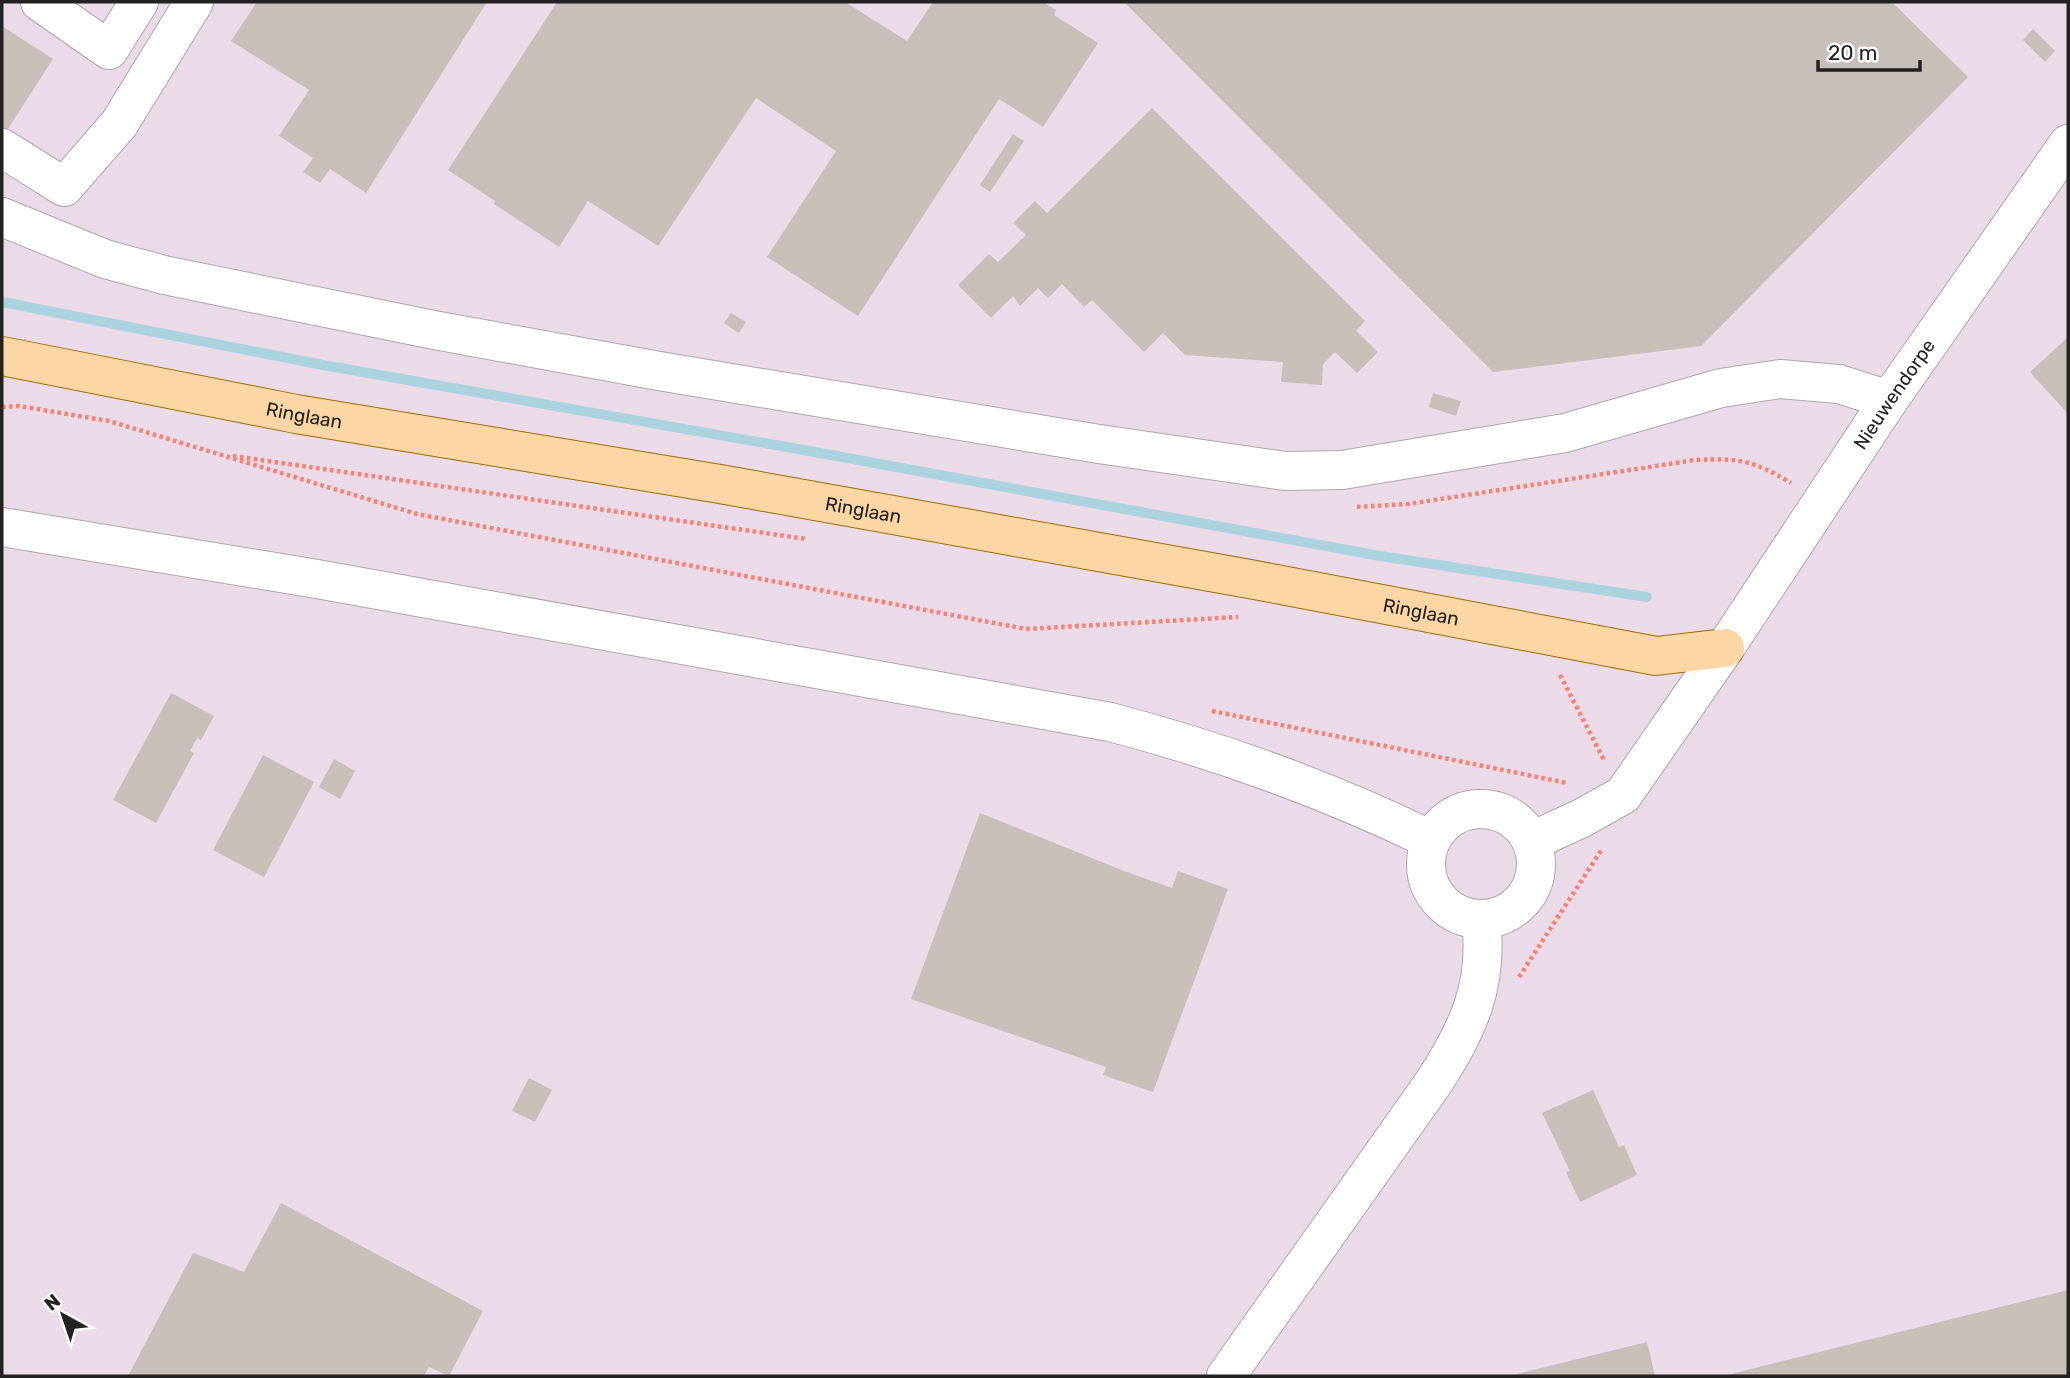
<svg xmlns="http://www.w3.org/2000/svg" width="2070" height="1378" font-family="Rubik,sans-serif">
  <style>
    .industrial { fill: #ebdbe8 }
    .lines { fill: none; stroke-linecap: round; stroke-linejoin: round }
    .stream { stroke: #aad3df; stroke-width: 10 }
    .building { fill: #c7bfb8 }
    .minor-casing { stroke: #a9a9a9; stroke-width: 40 }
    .major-casing { stroke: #a06b00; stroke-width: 40 }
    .path { stroke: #fa8072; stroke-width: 4.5; stroke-dasharray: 3.5 3.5; stroke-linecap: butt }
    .minor { stroke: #fff; stroke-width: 38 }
    .major { stroke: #fcd6a4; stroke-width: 38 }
    .labels { text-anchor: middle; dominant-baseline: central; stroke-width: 5; stroke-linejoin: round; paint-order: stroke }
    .street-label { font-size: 19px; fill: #222; stroke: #fff }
  </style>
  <rect width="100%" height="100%" fill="#f2efe9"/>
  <path class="industrial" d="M2 2H2068V1376H2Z"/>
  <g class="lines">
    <path class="stream" d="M2 302 323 365 809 451 1380 556 1647 597"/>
  </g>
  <path class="building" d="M257 2H487L366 193 330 169 320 183 303 172 313 158 279 136 309 90 231 41Z
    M557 2H845L907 41 933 2H1043L1056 10 1054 15 1098 43 1043 127 999 99 858 316 767 257 836 151 756 98 658 246 588 201 559 247 494 204 495 201 448 170Z
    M1124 2H1892L1968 77 1701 346 1493 372Z
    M2 26 53 59 4 135 2 134Z
    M2033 29 2055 51 2045 62 2023 40Z
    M1152 108 1365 321 1356 331 1378 352 1357 373 1335 352 1323 364 1322 385 1281 382 1283 362 1185 355 1163 333 1144 352 1092 300 1084 307 1062 284 1048 298 1038 288 1020 306 1013 296 991 318 958 285 989 254 998 262 1026 235 1013 223 1035 201 1047 213Z
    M1013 134 1024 141 990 192 980 185Z
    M731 313 746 322 739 333 724 323Z
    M2068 337V414L2030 372Z
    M1433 393 1461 401 1456 416 1429 407Z
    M171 693 214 716 201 740 197 738 190 751 194 753 156 823 113 800Z
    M263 755 314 782 264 877 213 850Z
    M334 759 355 771 340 799 319 787Z
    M980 813 1124 871 1172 888 1178 871 1228 889 1153 1092 1103 1075 1106 1067 911 999Z
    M529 1078 552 1090 535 1122 512 1111Z
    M1593 1090 1619 1147 1624 1145 1637 1175 1580 1202 1566 1172 1570 1171 1542 1113Z
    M281 1203 483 1311 449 1376 429 1367 424 1376H128L193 1253 244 1272Z
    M2068 1290V1376H1727V1375Z
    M1647 1342 1655 1376H1513V1375Z"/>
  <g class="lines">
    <defs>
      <g id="minor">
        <path d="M40 2 109 50 139 2"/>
        <path d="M2 148 64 187 119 124 194 2"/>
        <path d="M2 217 105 259 164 275 434 330 659 371 1099 444 1285 471 1342 470 1565 433 1721 388 1780 379 1839 384 1889 400"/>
        <path d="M2 527 317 579 1110 722C1221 751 1328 790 1431 840"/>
        <circle cx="1481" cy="864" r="55"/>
        <path id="s1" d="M1532 841 1582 818 1623 795 1725 648 1889 400 2068 144"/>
        <path d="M1226 1376 1434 1082C1468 1030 1489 984 1481 921"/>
      </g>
      <g id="major">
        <path id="s2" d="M2 356 296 414 720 484 1255 580 1656 656 1725 648"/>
      </g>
    </defs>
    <use href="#minor" class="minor-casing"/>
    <use href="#major" class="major-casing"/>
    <path class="path" d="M2 407 19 406 109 421 417 514 1026 629 1238 617
      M233 456 806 539
      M1357 507 1408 504 1695 460C1739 458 1753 460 1791 483
      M1560 675 1604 760
      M1212 711 1567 783
      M1519 977 1602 849"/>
    <use href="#minor" class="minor"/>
    <use href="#major" class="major"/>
  </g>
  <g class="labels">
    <g class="street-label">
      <text stroke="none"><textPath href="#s1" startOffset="586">Nieuwendorpe</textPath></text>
      <text stroke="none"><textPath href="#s2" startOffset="308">Ringlaan</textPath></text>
      <text stroke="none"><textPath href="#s2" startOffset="875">Ringlaan</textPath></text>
      <text stroke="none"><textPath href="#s2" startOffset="1442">Ringlaan</textPath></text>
    </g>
  </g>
  <rect width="2070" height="1378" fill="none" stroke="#222222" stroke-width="7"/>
  <g transform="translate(63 1315) rotate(320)" stroke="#ffffff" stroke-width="5" paint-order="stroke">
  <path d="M0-5L12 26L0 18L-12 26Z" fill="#222222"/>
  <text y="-10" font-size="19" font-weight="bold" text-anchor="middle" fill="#222222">N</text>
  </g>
  <path d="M1818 60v10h102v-10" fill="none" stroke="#222222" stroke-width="3.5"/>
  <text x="1828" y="60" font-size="21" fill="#222222" stroke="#ffffff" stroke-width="5" paint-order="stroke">20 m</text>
</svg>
